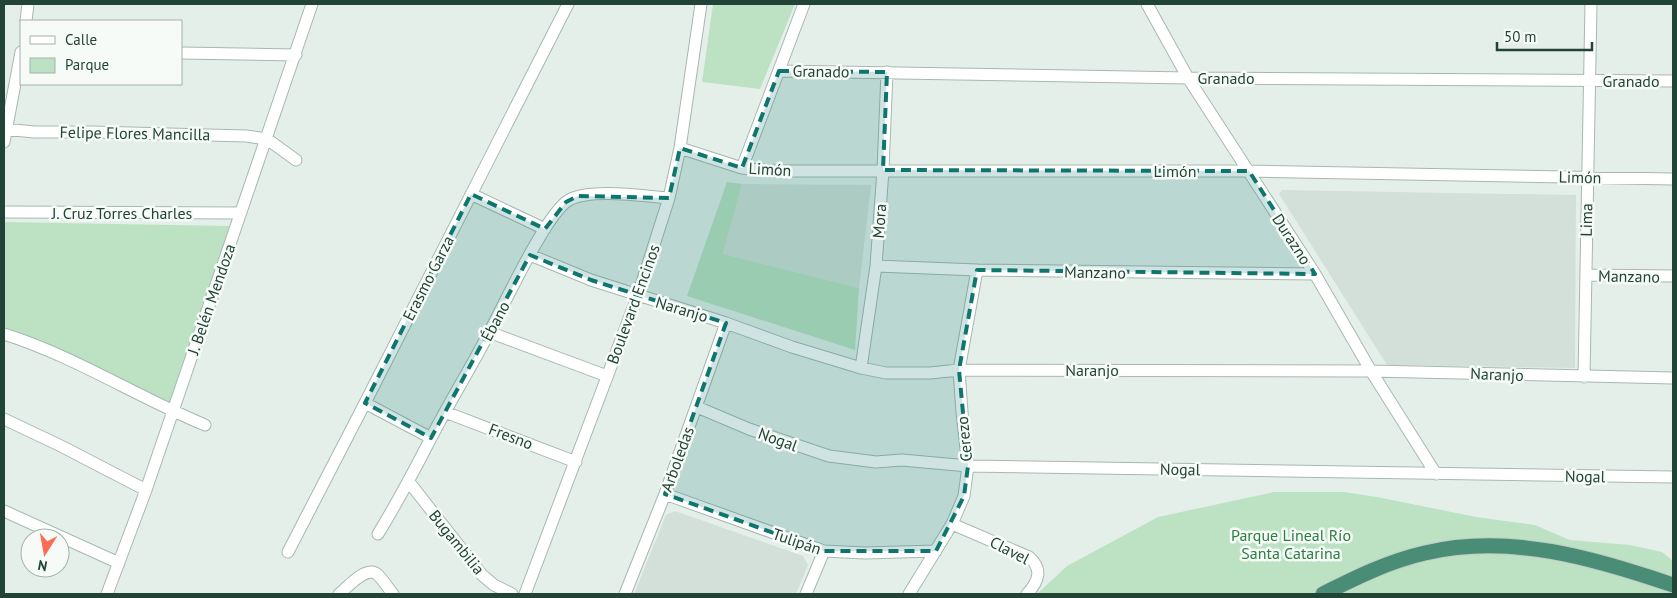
<svg xmlns="http://www.w3.org/2000/svg" width="1677" height="598" font-family="'PT Sans',sans-serif">
  <style>
    .built { fill: #d3e0d9 }
    .green { fill: #bde2c3 }
    .lines { fill: none; stroke-linecap: round; stroke-linejoin: round }
    .minor-casing { stroke: #a7b8b1; stroke-width: 13 }
    .trunk-casing { stroke: #c1cbc7; stroke-width: 17 }
    .minor { stroke: #fff; stroke-width: 11 }
    .trunk { stroke: #4a8d76; stroke-width: 15 }
    .marked { fill: #0f766e; fill-opacity: 0.2; stroke: #0f766e; stroke-width: 4; stroke-dasharray: 10 6; stroke-linejoin: round }
    .labels { text-anchor: middle; dominant-baseline: central; stroke-width: 5; stroke-linejoin: round; paint-order: stroke }
    .street-label { font-size: 16px; fill: #224437; stroke: #f7fbf8 }
    .park-label { font-size: 16px; fill: #297e40; stroke: #f7fbf8 }
  </style>
  <rect width="100%" height="100%" fill="#e5efea"/>
  <path class="built" d="M742 184 871 185 859 288 723 254Z
    M1282 190 1576 195 1575 368 1387 365 1279 194Z
    M675 511 803 556 808 565 796 594H634L666 515Z"/>
  <path class="green" d="M713 4H795L760 89 702 82Z
    M727 182 742 184 723 254 859 288 855 350 687 296Z
    M4 222 230 226 169 404 4 330Z
    M1274 492H1344L1377 497 1476 517 1535 525 1570 540 1630 545 1662 552 1673 561V594H1037L1067 566 1158 517Z"/>
  <g class="lines">
    <defs>
      <path id="minor" d="M1147 4 1188 78 1315 274 1371 371 1436 474
        M26 21 28 4
        M181 53 296 55
        M779 71 1188 78 1673 81
        M4 129 34 132H92L246 136 267 139 296 160
        M4 142 21 52
        M680 148 742 168 770 171H1249L1673 179
        M742 168 804 4
        M471 194 545 229
        M4 212 240 213
        M530 255 591 280 726 323 792 347 861 368 886 373H930L959 370 1371 371 1673 378
        M876 266 977 270 1315 274
        M1586 275 1673 276
        M489 332 607 376
        M4 334C74 356 137 397 205 425
        M861 368 876 266 883 170 887 72
        M1584 377 1591 4
        M365 403 431 438
        M697 407 749 429 829 456 876 462 902 460 968 466 1673 477
        M445 412 576 462
        M4 419 61 446 146 490
        M409 482 482 575 494 585 512 594
        M665 494 824 551 865 553 936 551
        M4 511 119 563
        M952 524 1029 557C1043 569 1039 581 1027 594
        M378 534C397 503 414 471 431 438 450 401 472 366 491 329 505 303 547 212 569 200 591 188 643 196 669 198
        M288 552 365 403 568 4
        M107 594 146 490 312 4
        M339 594C348 587 367 564 378 575 384 581 388 588 393 594
        M525 594 638 295 669 198 680 148 701 4
        M625 594 665 494 726 323
        M806 594 824 551
        M909 594 952 524 964 496 968 466 962 412 959 370 977 270"/>
      <path id="trunk" d="M1323 594C1355 578 1389 561 1425 553 1509 533 1594 558 1673 585"/>
    </defs>
    <use href="#minor" class="minor-casing"/>
    <use href="#trunk" class="trunk-casing"/>
    <use href="#minor" class="minor"/>
    <use href="#trunk" class="trunk"/>
  </g>
  <path class="marked" d="M779 71 887 72 883 170 1249 171 1315 274 977 270 959 370 968 466 964 496 936 551H824L665 494 726 323 591 280 530 255 431 438 365 403 471 194 545 229 566 202 578 196 669 198 680 148 742 168Z"/>
  <g class="labels">
    <g class="street-label">
      <text transform="translate(821 71) rotate(1)">Granado</text>
      <text x="1226" y="78">Granado</text>
      <text x="1631" y="81">Granado</text>
      <text transform="translate(135 133) rotate(1)">Felipe Flores Mancilla</text>
      <text transform="translate(770 169) rotate(3)">Limón</text>
      <text x="1175" y="171">Limón</text>
      <text transform="translate(1580 177) rotate(1)">Limón</text>
      <text x="122" y="213">J. Cruz Torres Charles</text>
      <text transform="translate(1586 220) rotate(-89)">Lima</text>
      <text transform="translate(879 221) rotate(-86)">Mora</text>
      <text transform="translate(1292 239) rotate(57)">Durazno</text>
      <text transform="translate(1095 272) rotate(1)">Manzano</text>
      <text transform="translate(1629 276) rotate(1)">Manzano</text>
      <text transform="translate(428 278) rotate(-63)">Erasmo Garza</text>
      <text transform="translate(211 299) rotate(-71)">J. Belén Mendoza</text>
      <text transform="translate(633 304) rotate(-70)">Boulevard Encinos</text>
      <text transform="translate(682 309) rotate(17)">Naranjo</text>
      <text transform="translate(495 321) rotate(-62)">Ébano</text>
      <text x="1092" y="370">Naranjo</text>
      <text transform="translate(1497 374) rotate(2)">Naranjo</text>
      <text transform="translate(511 436) rotate(21)">Fresno</text>
      <text transform="translate(778 439) rotate(20)">Nogal</text>
      <text transform="translate(964 439) rotate(-96)">Cerezo</text>
      <text transform="translate(677 459) rotate(-70)">Arboledas</text>
      <text transform="translate(1180 469) rotate(1)">Nogal</text>
      <text transform="translate(1585 476) rotate(1)">Nogal</text>
      <text transform="translate(797 541) rotate(19)">Tulipán</text>
      <text transform="translate(457 542) rotate(51)">Bugambilia</text>
      <text transform="translate(1010 550) rotate(27)">Clavel</text>
    </g>
    <g class="park-label">
      <text x="1291" y="535">Parque Lineal Río<tspan x="1291" dy="18">Santa Catarina</tspan></text>
    </g>
  </g>
  <rect width="1677" height="598" fill="none" stroke="#224437" stroke-width="10"/>
  <rect x="20" y="20" width="162" height="65" fill="#f7fbf8" stroke="#a2b2ab"/>
  <rect x="30" y="36" width="25" height="8" fill="#ffffff" stroke="#a2b2ab"/>
  <text x="65" y="45" font-size="15" fill="#224437">Calle</text>
  <rect x="30" y="58" width="25" height="15" fill="#bde2c3" stroke="#a2b2ab"/>
  <text x="65" y="70" font-size="15" fill="#224437">Parque</text>
  <g transform="translate(45 553) rotate(191)"><circle r="24" fill="#f7fbf8" stroke="#a2b2ab"/>
  <path d="M0-4L9 19L0 12L-9 19Z" fill="#fc6d57"/>
  <text y="-8" font-size="14" font-weight="bold" text-anchor="middle" fill="#224437">N</text>
  </g>
  <path d="M1497 42v8h95v-8" fill="none" stroke="#224437" stroke-width="2.5"/>
  <text x="1504" y="42" font-size="15" fill="#224437" stroke="#f7fbf8" stroke-width="4" paint-order="stroke">50 m</text>
</svg>
